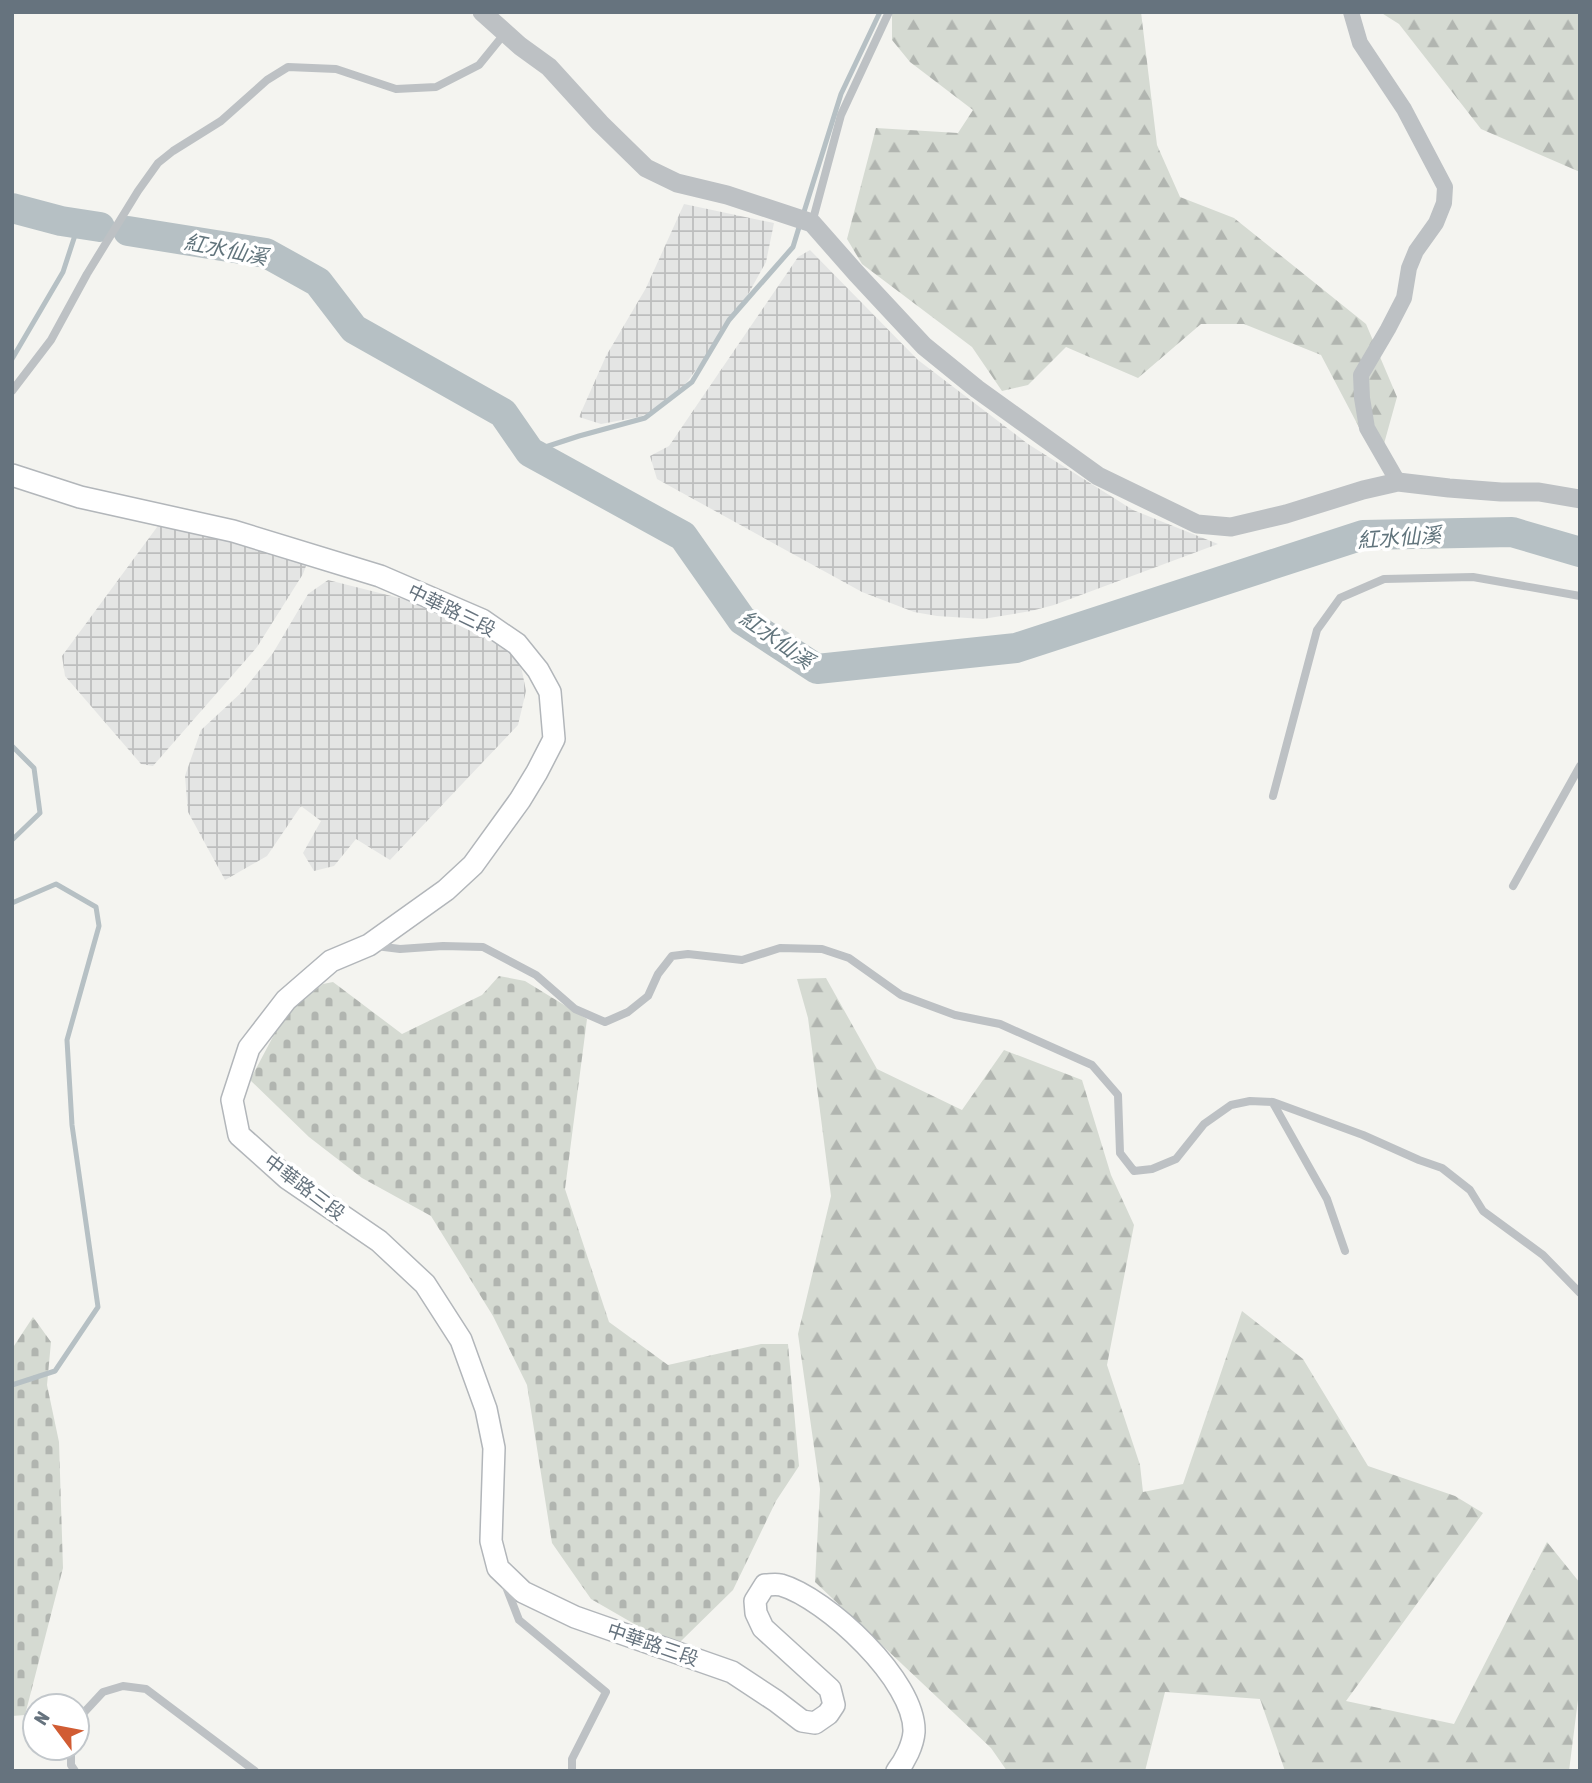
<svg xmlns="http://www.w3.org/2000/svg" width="1592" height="1783" font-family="'Asap Condensed','Noto Sans TC',sans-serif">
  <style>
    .industrial { fill: url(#industrial-grid) }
    .forest { fill: url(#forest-firs) }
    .cemetery { fill: url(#cemetery-stones) }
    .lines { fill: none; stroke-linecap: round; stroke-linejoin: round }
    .stream { stroke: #b6c0c4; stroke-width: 5 }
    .river { stroke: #b6c0c4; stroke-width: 30 }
    .secondary-casing { stroke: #b2b6ba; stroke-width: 24 }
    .service { stroke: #bdc1c4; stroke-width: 8 }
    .minor { stroke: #bdc1c4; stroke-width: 16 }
    .tertiary { stroke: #bdc1c4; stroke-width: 19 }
    .secondary { stroke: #fff; stroke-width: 21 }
    .labels { text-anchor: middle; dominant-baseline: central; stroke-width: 7; stroke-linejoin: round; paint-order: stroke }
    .street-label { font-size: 19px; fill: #66737e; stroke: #fff }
    .water-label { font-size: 21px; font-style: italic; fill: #61747c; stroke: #fff }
  </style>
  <defs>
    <pattern id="industrial-grid" width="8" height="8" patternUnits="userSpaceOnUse" patternTransform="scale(1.75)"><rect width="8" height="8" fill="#e4e5e4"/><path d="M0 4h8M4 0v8" fill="none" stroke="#bdbebe"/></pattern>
    <pattern id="forest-firs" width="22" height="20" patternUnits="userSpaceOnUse" patternTransform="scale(1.75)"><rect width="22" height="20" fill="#d5dad2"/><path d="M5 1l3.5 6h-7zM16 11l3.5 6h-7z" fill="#b1b5b0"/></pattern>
    <pattern id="cemetery-stones" width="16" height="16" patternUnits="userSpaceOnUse" patternTransform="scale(1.75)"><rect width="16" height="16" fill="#d5dad2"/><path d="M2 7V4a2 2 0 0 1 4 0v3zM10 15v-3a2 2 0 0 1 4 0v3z" fill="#b1b5b0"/></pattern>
  </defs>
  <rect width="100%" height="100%" fill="#f4f4f0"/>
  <path class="industrial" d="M684 204 774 223 766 262 740 309 682 389 661 408 639 417 601 424 579 417 606 356 646 288Z
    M810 250 918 360 1028 444 1133 510 1218 544 1054 605 1031 611 983 619 937 616 914 612 862 592 657 479 650 456 669 446 798 257Z
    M163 519 309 558 303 574 257 647 153 766 141 764 65 676 62 656Z
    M328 580 471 616 513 650 522 671 526 691 518 725 390 860 356 839 334 866 314 871 303 853 321 821 301 806 267 856 225 880 188 812 185 776 201 730 242 692 273 653 308 594Z"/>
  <path class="forest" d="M892 12H1141L1157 145 1180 197 1234 218 1366 324 1397 397 1382 451 1362 433 1321 355 1244 324H1201L1138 378 1066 347 1028 385 1002 391 972 347 862 264 847 239 876 128 958 133 973 110 910 62 892 40Z
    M1380 12H1580V172L1481 129 1399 24Z
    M826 978 877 1069 962 1110 1004 1050 1082 1080 1111 1175 1134 1225 1107 1365 1140 1465 1143 1492 1183 1484 1242 1311 1303 1359 1368 1466 1455 1496 1483 1513 1346 1701 1454 1724 1547 1542 1580 1583V1684L1569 1771H1285L1260 1699 1165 1692 1145 1771H1007L991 1748 815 1582 820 1489 798 1334 831 1196 808 1018 797 979Z"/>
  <path class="cemetery" d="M499 976 525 981 587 1019 565 1189 609 1322 668 1365 761 1344H788L799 1466 776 1501 733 1590 680 1642 643 1629 591 1599 552 1543 527 1385 493 1316 431 1216 362 1178 309 1137 250 1080 285 1014 323 984 333 982 402 1034 482 995Z
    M33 1317 51 1342 47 1385 59 1442 63 1568 25 1715 12 1716V1349Z"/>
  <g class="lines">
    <path class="stream" d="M803 215 841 94 880 12
      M12 359 63 272 79 223
      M530 452 579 436 645 418 692 382 729 320 793 247 800 224
      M12 746 34 768 40 813 12 840
      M12 903 56 884 96 907 99 926 67 1040 72 1125 98 1307 55 1371 12 1385"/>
    <path class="river" d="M12 208 61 221 100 227
      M128 231 266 253 318 282 354 329 503 413 530 452 683 536 742 620 817 669 1016 648 1363 535 1512 532 1580 552"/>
    <defs>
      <path id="secondary" d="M12 475 80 497 233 531 380 576 482 620 517 644 538 670 550 692 554 739 537 772 520 800 473 865 446 890 369 945 331 961 286 1000 249 1048 232 1100 239 1135 287 1178 379 1241 425 1284 461 1340 486 1409 494 1448 491 1541 498 1568 523 1592 575 1617 732 1672 776 1701 802 1721 815 1723 828 1714 834 1705 830 1689 763 1628 756 1613 755 1601 765 1585C770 1585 775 1584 781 1585 826 1598 916 1681 914 1732 913 1745 905 1761 897 1771"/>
    </defs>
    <use href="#secondary" class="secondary-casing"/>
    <path class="service" d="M812 223 841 115 889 12
      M12 391 51 340 87 274 138 191 158 163 173 151 221 121 267 80 288 67 336 69 396 89 436 87 479 65 505 33
      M1273 796 1317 630 1340 598 1384 579 1473 577 1580 596
      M1513 886 1580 766
      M376 946 400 949 443 946 483 947 536 975 575 1009 605 1022 628 1012 648 996 658 974 672 956 688 954 742 960 780 948 822 949 849 958 901 995 955 1015 1000 1024 1092 1065 1118 1095 1120 1153 1134 1171 1152 1169 1176 1159 1204 1124 1231 1105 1250 1101 1273 1102 1363 1135 1419 1160 1442 1168 1470 1190 1483 1211 1543 1255 1580 1293
      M1273 1103 1327 1199 1345 1251
      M505 1584 519 1620 606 1692 572 1759V1771
      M77 1720 103 1692 123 1686 146 1689 255 1771
      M71 1748V1765L75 1771"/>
    <path class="minor" d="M1351 12 1360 43 1404 109 1445 187 1444 203 1436 223 1416 251 1409 268 1404 298 1388 329 1361 375 1362 398 1367 428 1398 482"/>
    <path class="tertiary" d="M482 12 520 46 549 67 600 123 646 168 677 183 727 195 812 223 856 273 924 346 977 389 1098 476 1197 524 1231 527 1286 514 1363 490 1398 482 1449 488 1501 492H1539L1580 499"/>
    <use href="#secondary" class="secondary"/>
  </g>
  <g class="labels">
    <g class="street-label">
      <text transform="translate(452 610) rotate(26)">中華路三段</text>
      <text transform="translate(305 1187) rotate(37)">中華路三段</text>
      <text transform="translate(653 1644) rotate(19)">中華路三段</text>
    </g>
    <g class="water-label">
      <text transform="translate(226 249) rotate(11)">紅水仙溪</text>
      <text transform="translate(1399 537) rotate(-4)">紅水仙溪</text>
      <text transform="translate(777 639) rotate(35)">紅水仙溪</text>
    </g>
  </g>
  <rect width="1592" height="1783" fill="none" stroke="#66737e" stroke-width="28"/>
  <g transform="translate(56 1727) rotate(302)"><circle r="33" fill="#ffffff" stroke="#c2c7cb" stroke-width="2"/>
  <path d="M0-5L12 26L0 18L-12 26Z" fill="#d15c33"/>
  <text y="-10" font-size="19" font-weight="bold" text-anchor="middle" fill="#66737e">N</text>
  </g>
</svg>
